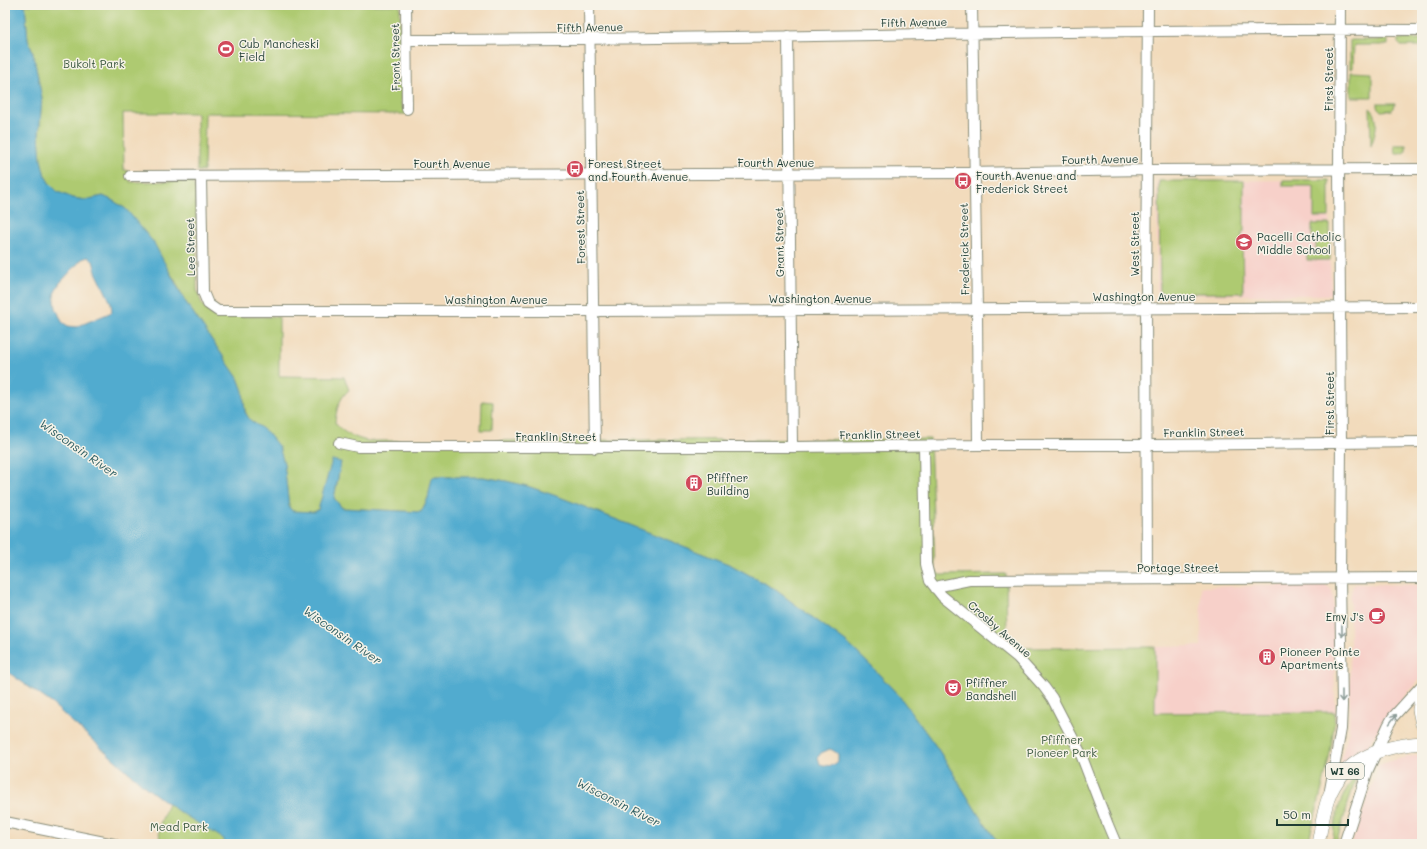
<svg xmlns="http://www.w3.org/2000/svg" width="1427" height="849" font-family="Mali,sans-serif">
  <style>
    .built { fill: #f7d0c9 }
    .green { fill: #aeca71; stroke: #668452 }
    .water { fill: #51abcf; stroke: #387482; fill-rule: evenodd }
    .lines { fill: none; stroke-linecap: round; stroke-linejoin: round }
    .minor-casing { stroke: #888c78; stroke-width: 12 }
    .major-casing { stroke: #888c78; stroke-width: 14 }
    .minor { stroke: #fff; stroke-width: 10 }
    .major { stroke: #fff; stroke-width: 13 }
    .oneway { stroke: #8f9e9a }
    .labels { text-anchor: middle; dominant-baseline: central; stroke-width: 3; stroke-linejoin: round; paint-order: stroke }
    .shield { fill: #f7f3e8; stroke: #60746a; stroke-width: 1 }
    .shield-label { font-size: 10px; font-weight: bold; fill: #1f3d34 }
    .street-label { font-size: 11px; fill: #1f3d34; stroke: #f7f3e8 }
    .poi-label { font-size: 11px; fill: #1f3d34; stroke: #f7f3e8; text-anchor: start }
    .park-label { font-size: 11px; fill: #3c5940; stroke: #f7f3e8 }
    .water-label { font-size: 12px; font-style: italic; fill: #2e5e62; stroke: #f7f3e8 }
  </style>
  <rect width="100%" height="100%" fill="#f7f3e8"/>
  <filter id="ink" filterUnits="userSpaceOnUse"><feTurbulence type="fractalNoise" baseFrequency=".025" numOctaves="2"/><feDisplacementMap in="SourceGraphic" scale="8" xChannelSelector="R" yChannelSelector="G"/><feConvolveMatrix kernelMatrix="1 2 1 2 8 2 1 2 1" color-interpolation-filters="sRGB"/></filter>
  <filter id="wash" filterUnits="userSpaceOnUse"><feTurbulence type="fractalNoise" baseFrequency=".012" numOctaves="4" result="noise"/><feDisplacementMap in="SourceGraphic" scale="16" xChannelSelector="R" yChannelSelector="G"/><feGaussianBlur stdDeviation="0.9" result="paint"/><feColorMatrix in="noise" values="0 0 0 0 0 0 0 0 0 0 0 0 0 0 0 0 0 1.4 0 .05"/><feComposite in="paint" operator="in"/></filter>
  <g filter="url(#wash)">
    <rect width="100%" height="100%" fill="#f2dbbc"/>
    <path class="built" d="M1329 180 1331 295H1163L1157 291V181Z
      M1356 584 1422 585V677L1383 721 1365 751 1336 777 1349 730 1350 665V597L1353 586Z
      M1326 585 1332 590 1333 596 1335 712 1155 713V647L1201 646V587Z
      M1422 754V844H1352L1379 765 1393 760Z"/>
    <path class="green" d="M25 5H400L401 103 403 109 409 110 410 114 205 113 204 171H197V113H123L124 170 128 171 130 182 188 181C194 182 194 186 196 191L197 290C200 301 205 314 217 316L279 317V376L344 377 349 390C339 398 336 411 335 423 344 434 353 437 367 441L930 439 935 568 937 573 940 575 1006 574 1007 640 1016 648 1155 647V713L1335 712C1333 757 1318 800 1308 844H999L978 814 938 749 900 697 874 669 847 643 773 588 731 565 562 498 527 486 506 481 483 477H436L432 478 428 498 421 512 342 508 334 498 341 462 318 510 314 512 292 511 289 507 284 463 254 424C242 414 245 403 242 391 241 387 240 382 238 378L185 301 175 280 126 209 112 200 103 196 85 200 73 198 58 192 50 184 45 176 41 160 39 135 42 98 33 53 28 40Z
      M1398 39H1422V46H1401L1398 43Z
      M1350 40H1388V45H1354L1353 68 1350 69Z
      M1351 72 1372 73V97H1351Z
      M1377 103H1395L1394 108 1392 110 1381 111 1377 107Z
      M1370 108C1381 117 1375 135 1371 146Z
      M1394 145H1406V151L1403 153H1395Z
      M1283 180H1329V217H1314V186H1283Z
      M1159 181H1244V232L1242 233 1243 293H1160Z
      M1312 224H1330V260H1307V252H1316V237H1312Z
      M482 401 493 402 492 430H481Z
      M1356 777 1336 844H1332C1334 837 1333 829 1335 822 1338 807 1344 788 1356 777Z
      M170 798 243 844H160L159 827Z"/>
    <path class="water" d="M5 5H25L28 40 33 53 42 98 39 135 41 160 45 176 50 184 58 192 73 198 85 200 103 196 112 200 126 209 154 243 185 301 238 378 243 391 245 412 250 420 267 432 279 447 284 463 289 507 292 511 314 512 318 510 332 460 341 462 334 498 342 508 421 512 428 498 432 478 436 477H483L506 481 527 486 562 498 731 565 773 588 847 643 874 669 900 697 938 749 978 814 999 844H224V839L178 811 144 786 50 702 5 670ZM88 257 93 261 96 272 111 303 112 312 76 327 68 326 62 322 56 308 54 294 59 284 82 259ZM830 749 834 751 838 754V761C833 767 827 766 820 764L818 757 821 753Z"/>
  </g>
  <g filter="url(#ink)">
    <g class="lines">
      <defs>
        <path id="minor" d="M406 5 407 109
          M589 5 595 448
          M972 5 977 310 978 445
          M788 36 792 447
          M407 40C745 40 1084 28 1422 30
          M130 176 968 173 1147 170 1422 169
          M201 176 203 292 208 304 218 311H593L1422 307
          M339 443 358 447H792L978 445H1157L1422 442
          M924 446 926 564 930 581 942 596 1017 657 1044 687 1052 698 1080 752 1108 825 1116 844
          M1147 579 1146 299 1148 5
          M936 589 940 586 969 580 1422 578
          M1330 790 1341 729 1342 705 1340 578 1341 443 1339 169 1340 5
          M5 822 114 844
          M1344 844 1368 770 1388 726 1393 717 1422 685"/>
        <path id="major" d="M1422 693 1419 710 1422 724
          M1318 844C1321 829 1323 813 1328 799 1343 758 1382 746 1422 743"/>
      </defs>
      <use href="#minor" class="minor-casing"/>
      <use href="#major" class="major-casing"/>
      <use href="#minor" class="minor"/>
      <use href="#major" class="major"/>
    </g>
    <defs><path id="oneway-shaft" d="M-6 0H5M1.5-3L5.5 0L1.5 3" fill="none" stroke-width="1.6" stroke-linecap="round" stroke-linejoin="round"/></defs>
    <g class="oneway">
      <use href="#oneway-shaft" transform="translate(1342 631) rotate(89)"/>
      <use href="#oneway-shaft" transform="translate(1342 696) rotate(90)"/>
      <use href="#oneway-shaft" transform="translate(1393 719) rotate(-54)"/>
    </g>
  </g>
  <defs>
    <symbol id="stadium-disc" viewBox="-11 -11 22 22"><circle r="9.5" fill="#d1495b" stroke="#f7f3e8"/><path d="M0-5a6.5 5 0 1 0 0 10a6.5 5 0 1 0 0-10ZM-3.5-1.8h7v3.6h-7Z" fill="#fff"/></symbol>
    <symbol id="bus-disc" viewBox="-11 -11 22 22"><circle r="9.5" fill="#d1495b" stroke="#f7f3e8"/><path d="M-5-6H5V4H4V6H2V4H-2V6H-4V4H-5ZM-3.5-4V0h7V-4ZM-3.5 1.2v1.5H-2V1.2ZM2 1.2v1.5H3.5V1.2Z" fill="#fff"/></symbol>
    <symbol id="school-disc" viewBox="-11 -11 22 22"><circle r="9.5" fill="#d1495b" stroke="#f7f3e8"/><path d="M0-5L7-2L0 1L-7-2ZM-4 1L0 2.5L4 1V4Q0 6-4 4Z" fill="#fff"/></symbol>
    <symbol id="building-disc" viewBox="-11 -11 22 22"><circle r="9.5" fill="#d1495b" stroke="#f7f3e8"/><path d="M-4-6H4V6H1V3H-1V6H-4ZM-2.5-4.3h1.7v1.8h-1.7ZM.8-4.3h1.7v1.8H.8ZM-2.5-1h1.7V.8h-1.7ZM.8-1h1.7V.8H.8Z" fill="#fff"/></symbol>
    <symbol id="cafe-disc" viewBox="-11 -11 22 22"><circle r="9.5" fill="#d1495b" stroke="#f7f3e8"/><path d="M-5.5-4.5H6V0H3Q3 3.5 0 3.5H-2.5Q-5.5 3.5-5.5 0ZM3-3.2v2h1.7v-2ZM-6 4.5H4V6H-6Z" fill="#fff"/></symbol>
    <symbol id="theatre-disc" viewBox="-11 -11 22 22"><circle r="9.5" fill="#d1495b" stroke="#f7f3e8"/><path d="M-5-5.5Q0-4 5-5.5V0Q5 5 0 6Q-5 5-5 0ZM-3.3-2.5H-1v1.5H-3.3ZM1-2.5H3.3v1.5H1ZM-2.8 1Q0 5.5 2.8 1Z" fill="#fff"/></symbol>
  </defs>
  <g fill-rule="evenodd">
    <use href="#stadium-disc" x="216" y="39" width="20" height="20"/>
    <use href="#bus-disc" x="565" y="159" width="20" height="20"/>
    <use href="#bus-disc" x="953" y="171" width="20" height="20"/>
    <use href="#school-disc" x="1234" y="232" width="20" height="20"/>
    <use href="#building-disc" x="684" y="473" width="20" height="20"/>
    <use href="#cafe-disc" x="1367" y="606" width="20" height="20"/>
    <use href="#building-disc" x="1257" y="647" width="20" height="20"/>
    <use href="#theatre-disc" x="943" y="678" width="20" height="20"/>
  </g>
  <g class="labels">
    <rect class="shield" x="1326" y="763" width="38" height="16" rx="3"/>
    <g class="shield-label">
      <text x="1345" y="771">WI 66</text>
    </g>
    <g class="street-label">
      <text transform="translate(914 22) rotate(-1)">Fifth Avenue</text>
      <text transform="translate(590 27) rotate(-1)">Fifth Avenue</text>
      <text transform="translate(395 57) rotate(-91)">Front Street</text>
      <text transform="translate(1328 79) rotate(-90)">First Street</text>
      <text transform="translate(1100 159) rotate(-1)">Fourth Avenue</text>
      <text x="776" y="162">Fourth Avenue</text>
      <text x="452" y="163">Fourth Avenue</text>
      <text transform="translate(580 227) rotate(-91)">Forest Street</text>
      <text transform="translate(779 242) rotate(-91)">Grant Street</text>
      <text transform="translate(1134 244) rotate(-90)">West Street</text>
      <text transform="translate(190 247) rotate(-91)">Lee Street</text>
      <text transform="translate(964 249) rotate(-91)">Frederick Street</text>
      <text x="1144" y="296">Washington Avenue</text>
      <text x="820" y="298">Washington Avenue</text>
      <text x="496" y="299">Washington Avenue</text>
      <text transform="translate(1329 403) rotate(-90)">First Street</text>
      <text transform="translate(1204 432) rotate(-1)">Franklin Street</text>
      <text transform="translate(880 434) rotate(-1)">Franklin Street</text>
      <text x="556" y="436">Franklin Street</text>
      <text x="1178" y="567">Portage Street</text>
      <text transform="translate(1000 629) rotate(41)">Crosby Avenue</text>
    </g>
    <g class="poi-label">
      <text x="239" y="43">Cub Mancheski<tspan x="239" dy="13">Field</tspan></text>
      <text x="588" y="163">Forest Street<tspan x="588" dy="13">and Fourth Avenue</tspan></text>
      <text x="976" y="175">Fourth Avenue and<tspan x="976" dy="13">Frederick Street</tspan></text>
      <text x="1257" y="236">Pacelli Catholic<tspan x="1257" dy="13">Middle School</tspan></text>
      <text x="707" y="477">Pfiffner<tspan x="707" dy="13">Building</tspan></text>
      <text x="1364" y="616" text-anchor="end">Emy J's</text>
      <text x="1280" y="651">Pioneer Pointe<tspan x="1280" dy="13">Apartments</tspan></text>
      <text x="966" y="682">Pfiffner<tspan x="966" dy="13">Bandshell</tspan></text>
    </g>
    <g class="park-label">
      <text x="94" y="63">Bukolt Park</text>
      <text x="1062" y="739">Pfiffner<tspan x="1062" dy="13">Pioneer Park</tspan></text>
      <text x="179" y="826">Mead Park</text>
    </g>
    <g class="water-label">
      <text transform="translate(79 448) rotate(35)">Wisconsin River</text>
      <text transform="translate(343 635) rotate(35)">Wisconsin River</text>
      <text transform="translate(619 802) rotate(27)">Wisconsin River</text>
    </g>
  </g>
  <rect width="1427" height="849" fill="none" stroke="#f7f3e8" stroke-width="20"/>
  <path d="M1277 819v6h71v-6" fill="none" stroke="#1f3d34" stroke-width="2"/>
  <text x="1283" y="819" font-size="12" fill="#1f3d34" stroke="#f7f3e8" stroke-width="3" paint-order="stroke">50 m</text>
</svg>
